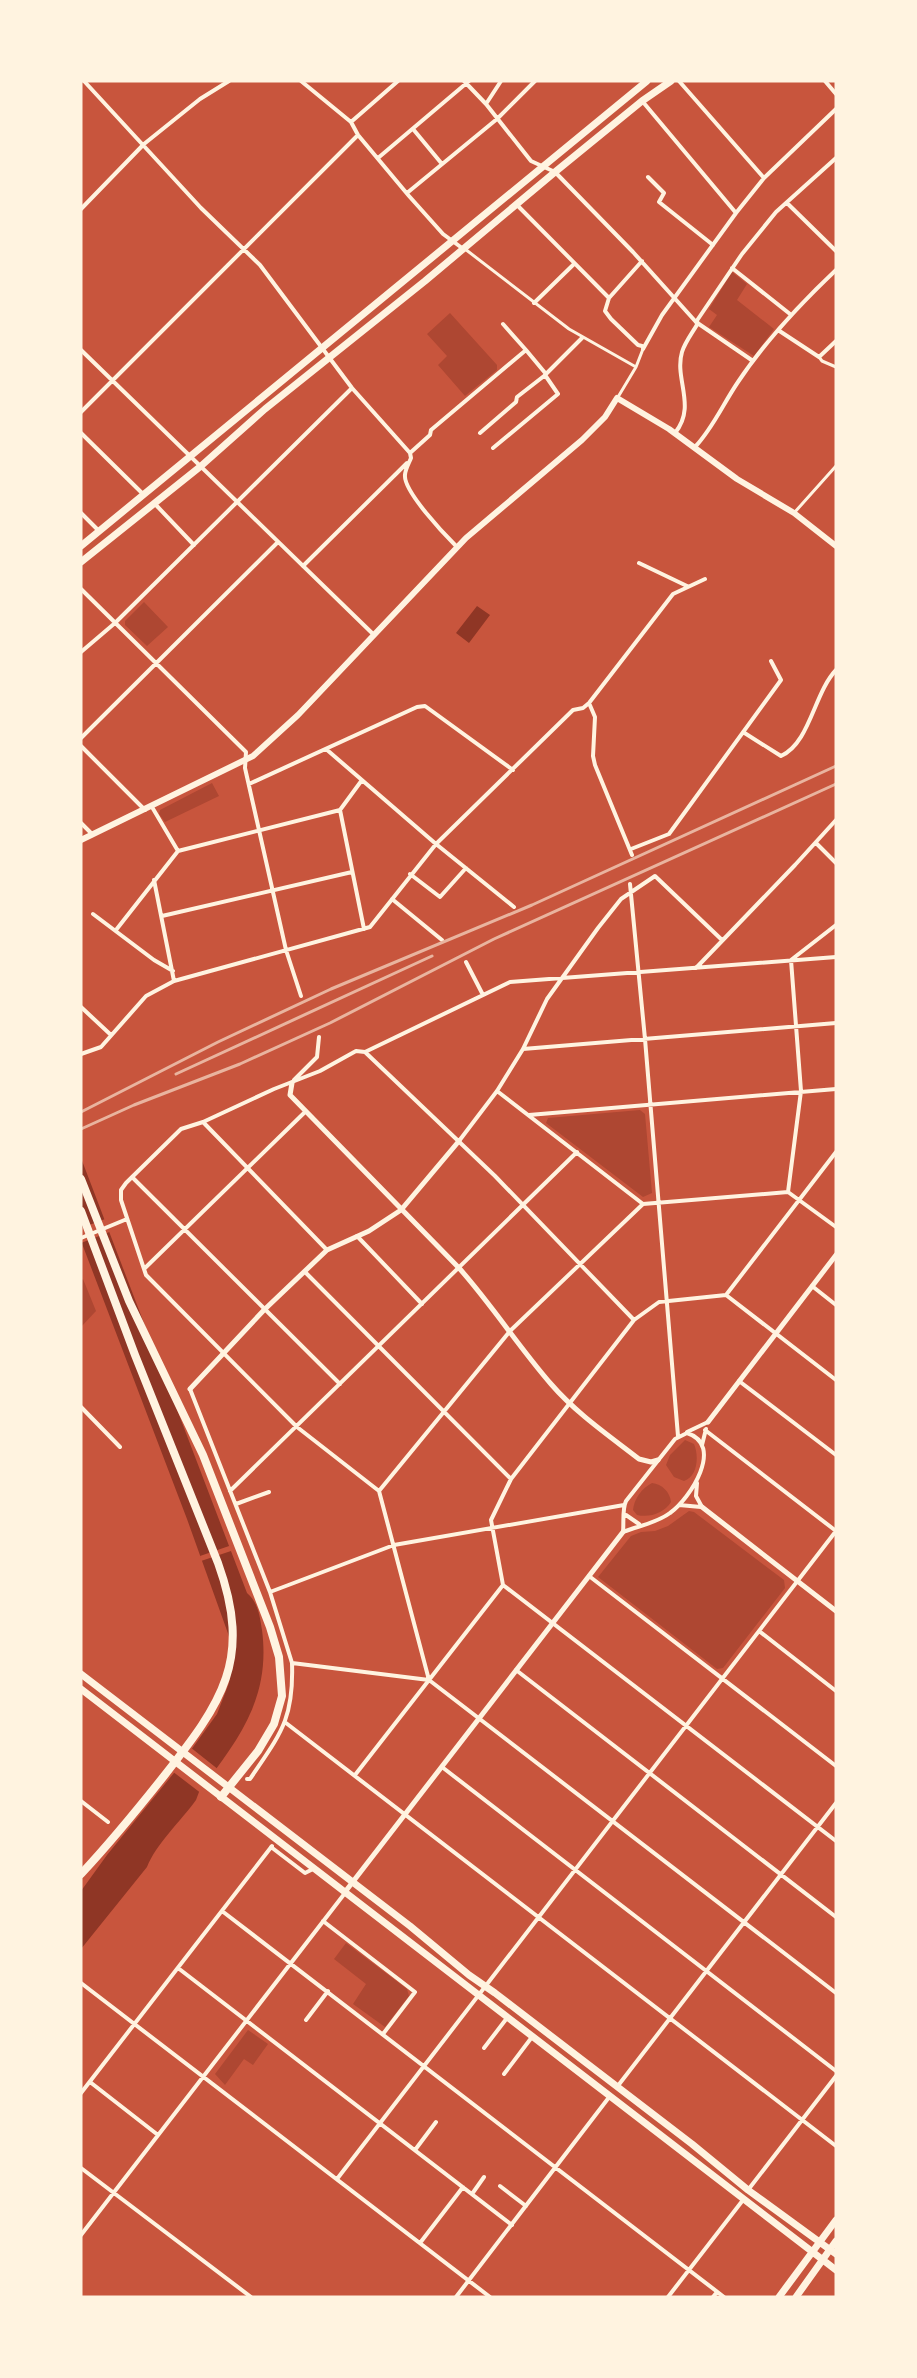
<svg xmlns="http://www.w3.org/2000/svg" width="917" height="2378" font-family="'Archivo Narrow',sans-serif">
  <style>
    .green { fill: #ae4732 }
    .water { fill: #8f3625 }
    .pier { fill: #c8553d }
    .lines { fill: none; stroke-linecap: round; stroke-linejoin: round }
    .pedestrian { stroke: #fff3e0; stroke-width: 3 }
    .minor { stroke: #fff3e0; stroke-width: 4 }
    .tertiary { stroke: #fff3e0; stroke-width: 5 }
    .secondary { stroke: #fff3e0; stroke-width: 6 }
    .trunk { stroke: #fff3e0; stroke-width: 7 }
    .motorway { stroke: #fff3e0; stroke-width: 8 }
    .rail { stroke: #e9b49f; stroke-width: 3 }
  </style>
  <rect width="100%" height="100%" fill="#c8553d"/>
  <path class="green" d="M732 272 747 284 737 300 774 329 754 356 709 327 717 315 709 309Z
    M450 313 497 365V370L465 396 438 365 447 356 427 334Z
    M144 602 168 627 147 646 125 625V621Z
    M212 783 219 796 165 822 159 814 160 810Z
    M640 1110 645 1114 652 1193 643 1197 546 1123 548 1118Z
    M83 1279 96 1311 81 1327V1281Z
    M685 1440 694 1444C699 1456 698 1476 684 1481L674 1477 666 1465 670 1455Z
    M652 1483C662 1484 670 1492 671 1502 664 1513 650 1518 637 1515L633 1510C634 1499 642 1488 652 1483Z
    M689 1511 694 1512 784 1580 785 1588 723 1668 717 1669 598 1577 631 1536 641 1532 655 1531 668 1526Z
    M346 1943 407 1989 409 1996 385 2027 353 2004 366 1984 334 1959Z
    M248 2030 268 2044 253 2065 244 2059 225 2085 215 2074Z"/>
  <path class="water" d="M477 606 490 615 469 643 456 633Z
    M81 1158 247 1593C258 1602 260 1617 262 1630 271 1699 238 1740 199 1792L196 1800C181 1821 156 1844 147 1867L81 1949V1891L107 1855 178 1768 217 1714 229 1683 232 1658 230 1639 187 1519 81 1241Z"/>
  <path class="pier" d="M108 1218 112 1231 81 1243V1228Z
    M232 1545 234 1550 201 1561 200 1556Z
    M190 1747 219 1770 202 1794 172 1771Z"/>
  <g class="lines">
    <path class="pedestrian" d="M465 249 569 329 636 367
      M819 357 822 361 836 367
      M618 397 636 367 643 349
      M794 513 836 466"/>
    <path class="minor" d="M84 81 201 208 260 265 352 388 410 453 411 458C409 463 405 470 405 475 403 491 445 535 457 547
      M301 81 351 122 358 135 409 196 443 234 462 248
      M464 81 486 104 531 161 555 172 633 252 696 322 753 361
      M679 81 764 178
      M825 81 836 94
      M643 102 736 213
      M486 104 501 81
      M351 122 398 81
      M413 129 442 164
      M378 158 469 81
      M648 177 664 193 659 202 713 245
      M407 193 497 119 535 81
      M787 203 836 251
      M517 205 609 298
      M81 209 144 144 200 99 229 81
      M642 261 609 298 605 311 611 319 638 345 642 346
      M732 268 790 314
      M534 303 574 264
      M696 322 742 254 776 212 836 158
      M503 324 526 350
      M778 330 819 357 836 341
      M643 349 662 315 736 213 764 178 836 109
      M81 350 373 634
      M81 412 358 135
      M81 433 143 494
      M480 433 516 402 517 397 544 376
      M675 433C697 406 674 379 682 352 685 342 693 332 698 323
      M695 447C713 428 723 404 738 382 766 340 800 304 836 270
      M493 448 558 394 545 375
      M410 453 430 435 431 430 526 350 546 374 582 338
      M155 504 194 545
      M81 513 99 531
      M639 563 687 586
      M303 566 407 463
      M81 589 246 752 245 768 286 950 301 996
      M81 652 115 623 352 388
      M589 703 595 717 593 756 595 765 632 855
      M743 732 781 756C810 743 814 693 836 670
      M81 738 278 542
      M81 746 145 810
      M326 749 436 844 514 907
      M249 784 417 707 425 706 513 770
      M340 810 364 929
      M81 823 92 834
      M816 843 836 863
      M631 849 669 834 781 680 771 661
      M178 851 340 810 362 780
      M410 874 440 897 466 868
      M154 880 174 981
      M630 884 645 1039 678 1436
      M392 899 442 940
      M93 914 154 960 173 971
      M162 916 352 872
      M116 930 178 851 152 807
      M466 962 483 995
      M696 968 795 865 836 820
      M81 1007 111 1035
      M523 1049 836 1023
      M365 1052 495 1176 634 1320
      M81 1054 101 1047 146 996 174 981 370 927 436 844 573 710 583 708 589 703 673 594 705 579
      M294 1080 317 1057 319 1037
      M497 1091 643 1204
      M529 1115 836 1089
      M203 1122 327 1250
      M459 1141 497 1091 523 1049 547 999 598 928 621 899 655 876 722 940
      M132 1177 340 1384
      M788 1192 801 1091 791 960 836 925
      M357 1236 422 1304
      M81 1238 127 1219
      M145 1268 305 1112
      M305 1272 511 1479
      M812 1286 836 1305
      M726 1295 836 1152
      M836 1380 726 1295 659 1302 634 1320 511 1479 491 1520 503 1585 836 1841
      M739 1381 836 1455
      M190 1389 270 1592 292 1663 429 1680 836 1993
      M81 1407 120 1447
      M705 1430 836 1531
      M687 1432 708 1422
      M687 1433C725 1445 690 1499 670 1513 657 1523 638 1526 623 1532 624 1523 622 1509 626 1501L675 1439Z
      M702 1445 706 1429
      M697 1483 696 1496 702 1507
      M230 1491 577 1152
      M379 1491 510 1331 643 1204 788 1192 836 1227
      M236 1504 269 1492
      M679 1505 701 1507
      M626 1515 639 1524
      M589 1576 836 1766
      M270 1592 394 1545 624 1505
      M759 1631 836 1691
      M516 1670 836 1917
      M429 1680 379 1491 297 1427 146 1275 121 1200V1190L126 1183 181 1129 203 1122 274 1089 320 1071 356 1051 365 1052 510 982 836 957
      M286 1723 836 2146
      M442 1767 836 2071
      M355 1775 503 1585
      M247 1779H250C280 1734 294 1720 292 1663
      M81 1801 108 1822
      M271 1847 305 1873 313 1869
      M222 1911 724 2297
      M323 1921 415 1992 383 2034
      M178 1968 512 2225
      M81 1983 490 2297
      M306 2020 328 1991
      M484 2048 507 2018
      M504 2074 532 2037
      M90 2082 158 2135
      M617 2087 836 1803
      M81 2093 272 1846
      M415 2150 436 2122
      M81 2168 251 2297
      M337 2179 836 1531
      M500 2186 526 2206
      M748 2190 836 2076
      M472 2194 484 2177
      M81 2235 345 1893
      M420 2243 463 2187
      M456 2297 610 2096
      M668 2297 743 2200
      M713 2297 717 2292"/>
    <path class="tertiary" d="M292 1083 290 1095 459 1268C492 1305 518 1346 551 1384 576 1413 608 1435 639 1459L651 1462 658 1460
      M190 1389 264 1310 327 1250 369 1231 401 1210 459 1141
      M708 1422 836 1255
      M702 1507 836 1611
      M345 1892 623 1532"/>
    <path class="secondary" d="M81 840 253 756 298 715 466 538 582 440 605 417 617 398 669 429 737 479 794 513 836 546"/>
    <path class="trunk" d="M81 546 647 81
      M81 562 201 466 265 409 425 281 555 172 642 101 671 81
      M81 1674 410 1926 469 1975 495 1993 692 2144 748 2190 836 2254
      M81 1689 836 2270
      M779 2297 836 2220
      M796 2297 836 2241"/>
    <path class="motorway" d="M81 1179 129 1301 203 1455 270 1627 279 1657 282 1696 274 1724 258 1751 221 1797
      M81 1211 135 1355 218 1563C253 1660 222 1702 164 1776 137 1810 110 1843 81 1874"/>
    <path class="rail" d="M176 1074 432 956
      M81 1112 218 1042 331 989 532 905 836 766
      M81 1129 134 1105 240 1064 330 1023 494 939 836 784"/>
  </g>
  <rect width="917" height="2378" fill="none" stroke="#fff3e0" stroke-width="165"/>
</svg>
